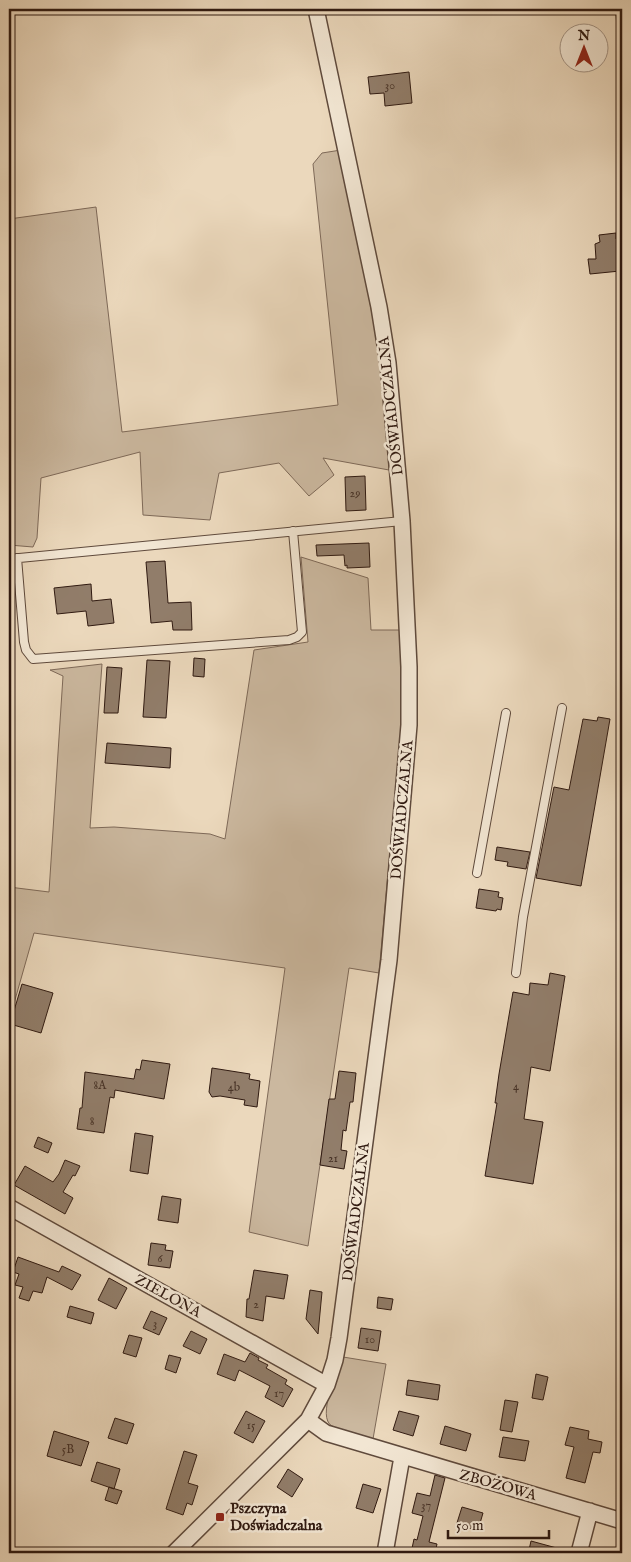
<svg xmlns="http://www.w3.org/2000/svg" width="631" height="1562" font-family="'IM FELL English',serif">
  <style>
    .green { fill: #cbb89f; stroke: #7e6958 }
    .building { fill: #917d6a; stroke: #301a11 }
    .lines { fill: none; stroke-linecap: round; stroke-linejoin: round }
    .service-casing { stroke: #5f4a3c; stroke-width: 10 }
    .minor-casing { stroke: #5f4a3c; stroke-width: 18 }
    .service { stroke: #f2e6d3; stroke-width: 8 }
    .minor { stroke: #f2e6d3; stroke-width: 15 }
    .poi-dot { fill: #8f2418; stroke: #f2e6d3; stroke-width: 2 }
    .labels { text-anchor: middle; dominant-baseline: central; stroke-width: 5; stroke-linejoin: round; paint-order: stroke }
    .number-label { font-size: 12px; fill: #483327 }
    .street-label { font-size: 15px; fill: #301a11; stroke: #f2e6d3 }
    .poi-label { font-size: 15px; font-weight: bold; fill: #301a11; stroke: #f2e6d3; text-anchor: start }
  </style>
  <rect width="100%" height="100%" fill="#ebd8bc"/>
  <filter id="stains"><feTurbulence type="fractalNoise" baseFrequency=".004" numOctaves="4"/><feColorMatrix values="0 0 0 0 .2 0 0 0 0 .09 0 0 0 0 .02 0 0 0 .5 -.17"/></filter>
  <radialGradient id="worn" r=".72"><stop offset=".6" stop-color="#630" stop-opacity="0"/><stop offset="1" stop-color="#630" stop-opacity=".3"/></radialGradient>
  <path class="green" d="M341 150 381 361 389 470 323 458 334 475 309 496 279 463 219 473 210 520 143 515 140 452 41 478 37 538 33 547 9 545V219L96 207 122 432 338 405 313 164 322 153Z
    M301 557 368 578 371 630H400L402 719 379 973 349 968 308 1246 249 1232 285 968 34 933 9 1021V887L49 892 63 676 50 670 102 664 90 828 114 827 210 834 225 839 254 650 308 642Z
    M343 1357 386 1364 373 1439C361 1435 343 1432 332 1426 316 1417 338 1371 343 1357Z"/>
  <path class="building" d="M409 72 412 103 385 106 384 93 370 94 368 77Z
    M616 233V239H620L622 260 619 261 620 271 590 274 588 259H596L595 244 600 242 599 235Z
    M365 476 366 510 346 511 345 477Z
    M369 543 370 567 347 568V565L345 566 344 555 317 556 316 545Z
    M165 561 168 603 191 602 192 630H173L172 621 151 623 146 562Z
    M91 584 92 601 111 599 114 623 88 626 86 611 57 614 54 588Z
    M194 658 205 659 204 677 193 676Z
    M147 660 170 661 166 718 143 717Z
    M107 667 122 668 118 713H104Z
    M598 717 610 719 581 886 536 878 554 787 569 790 583 719 597 721Z
    M107 743 171 748 170 768 105 763Z
    M497 847 530 852 526 869 507 866 508 862 495 860Z
    M479 889 499 892 498 897 503 898 501 910 497 909 496 911 476 908Z
    M550 973 565 976 550 1071 531 1067 524 1119 543 1122 533 1184 485 1176 497 1103H495L499 1074 513 992 529 995 530 983 548 985Z
    M22 984 53 993 41 1033 10 1024Z
    M142 1060 170 1064 164 1099 115 1090 114 1098 110 1097 104 1133 77 1129 80 1108H82L85 1072 134 1079 136 1069 140 1070Z
    M212 1068 250 1074 249 1079 260 1081 257 1107 244 1105 245 1100 220 1096 212 1097 209 1092Z
    M339 1071 356 1073 353 1102H350L346 1131 343 1130 341 1150 347 1151 344 1169 320 1165 329 1099H335Z
    M135 1133 153 1136 148 1174 130 1171Z
    M38 1137 52 1143 48 1153 34 1147Z
    M65 1160 80 1166 75 1176 73 1175 63 1192 73 1198 65 1214 14 1185 25 1166 53 1182 59 1174Z
    M162 1196 181 1199 178 1223 158 1220Z
    M151 1243 166 1245 165 1250 173 1251 170 1268 148 1265Z
    M18 1257 59 1272 62 1266 81 1275 72 1290 47 1277 42 1293 33 1291 29 1301 19 1298 23 1287 15 1285 19 1274 13 1272Z
    M254 1270 288 1275 284 1299 266 1296 263 1321 246 1317 247 1299H249Z
    M109 1278 127 1288 116 1309 98 1300Z
    M310 1290 322 1292 318 1334 306 1319Z
    M378 1297 393 1299 391 1310 377 1308Z
    M70 1306 94 1313 91 1324 67 1317Z
    M151 1311 167 1318 159 1335 143 1328Z
    M361 1328 381 1331 378 1351 358 1348Z
    M191 1331 207 1339 200 1354 183 1346Z
    M129 1335 142 1338 136 1357 123 1353Z
    M250 1353 259 1358 258 1360 268 1365 266 1368 287 1380 285 1384 293 1389 283 1407 265 1397 270 1386 239 1370 235 1381 217 1374 224 1354 245 1362Z
    M169 1355 181 1358 176 1373 165 1369Z
    M536 1374 548 1377 543 1400 532 1398Z
    M408 1380 440 1385 438 1400 406 1395Z
    M505 1400 518 1402 512 1432 500 1430Z
    M246 1411 265 1421 253 1443 234 1433Z
    M399 1411 419 1416 413 1436 393 1430Z
    M115 1418 134 1424 127 1444 108 1438Z
    M445 1426 471 1434 466 1451 440 1444Z
    M570 1427 589 1431 588 1439 602 1442 600 1453 593 1452 585 1483 566 1478 574 1447 565 1445Z
    M54 1431 89 1442 81 1466 47 1456Z
    M503 1437 529 1441 525 1461 499 1457Z
    M184 1451 197 1455 188 1483 198 1486 192 1505 187 1503 183 1515 166 1509Z
    M97 1462 120 1469 114 1489 91 1481Z
    M288 1469 303 1479 292 1497 277 1487Z
    M435 1475 445 1478 429 1542 437 1544 435 1553H411L414 1539 417 1540 423 1516 412 1513 417 1493 430 1496Z
    M363 1484 381 1489 373 1513 356 1508Z
    M109 1487 122 1491 117 1504 105 1500Z
    M462 1507 483 1513 478 1530 456 1526Z
    M531 1541 564 1550V1553H538L529 1550Z"/>
  <g class="lines">
    <defs>
      <path id="service" d="M620 9 622 32
        M17 558 24 642 26 650 33 659 289 640 297 637 302 632 293 531
        M9 559 402 521
        M477 873 506 713
        M516 973 523 917 562 708"/>
      <path id="minor" d="M9 1207 327 1385
        M308 1420 326 1433 622 1521
        M174 1553 308 1420 327 1385 335 1360 339 1338 389 960 409 725V667L402 521 388 363 379 307 316 9
        M385 1553 402 1457
        M579 1553 590 1511"/>
    </defs>
    <use href="#service" class="service-casing"/>
    <use href="#minor" class="minor-casing"/>
    <use href="#service" class="service"/>
    <use href="#minor" class="minor"/>
  </g>
  <rect class="poi-dot" x="215" y="1512" width="10" height="10" rx="2.5"/>
  <g class="labels">
    <g class="number-label">
      <text x="390" y="85">30</text>
      <text x="355" y="493">29</text>
      <text x="100" y="1085">8A</text>
      <text x="516" y="1086">4</text>
      <text x="234" y="1087">4b</text>
      <text x="92" y="1121">8</text>
      <text x="333" y="1158">21</text>
      <text x="160" y="1258">6</text>
      <text x="256" y="1304">2</text>
      <text x="155" y="1323">3</text>
      <text x="370" y="1339">10</text>
      <text x="279" y="1393">17</text>
      <text x="251" y="1425">15</text>
      <text x="68" y="1449">5B</text>
      <text x="426" y="1505">37</text>
    </g>
    <g class="street-label">
      <text transform="translate(391 406) rotate(-96)">DOŚWIADCZALNA</text>
      <text transform="translate(402 810) rotate(-85)">DOŚWIADCZALNA</text>
      <text transform="translate(356 1212) rotate(-83)">DOŚWIADCZALNA</text>
      <text transform="translate(168 1296) rotate(29)">ZIELONA</text>
      <text transform="translate(498 1485) rotate(16)">ZBOŻOWA</text>
    </g>
    <g class="poi-label">
      <text x="230" y="1508">Pszczyna<tspan x="230" dy="17">Doświadczalna</tspan></text>
    </g>
  </g>
  <rect width="631" height="1562" fill="none" stroke="#ebd8bc" stroke-width="30"/>
  <rect x="10" y="10" width="611" height="1542" fill="none" stroke="#301a11" stroke-width="2.5"/>
  <rect x="15" y="15" width="601" height="1532" fill="none" stroke="#301a11"/>
  <g transform="translate(584 48)"><circle r="24" fill="#f2e6d3" stroke="#a49485"/>
  <path d="M0-4L9 19L0 12L-9 19Z" fill="#8f2418"/>
  <text y="-8" font-size="14" font-weight="bold" text-anchor="middle" fill="#301a11">N</text>
  </g>
  <path d="M448 1530v8h101v-8" fill="none" stroke="#301a11" stroke-width="2.5"/>
  <text x="456" y="1530" font-size="15" fill="#301a11" stroke="#f2e6d3" stroke-width="4" paint-order="stroke">50 m</text>
  <rect width="100%" height="100%" filter="url(#stains)"/>
  <rect width="100%" height="100%" fill="url(#worn)"/>
</svg>
